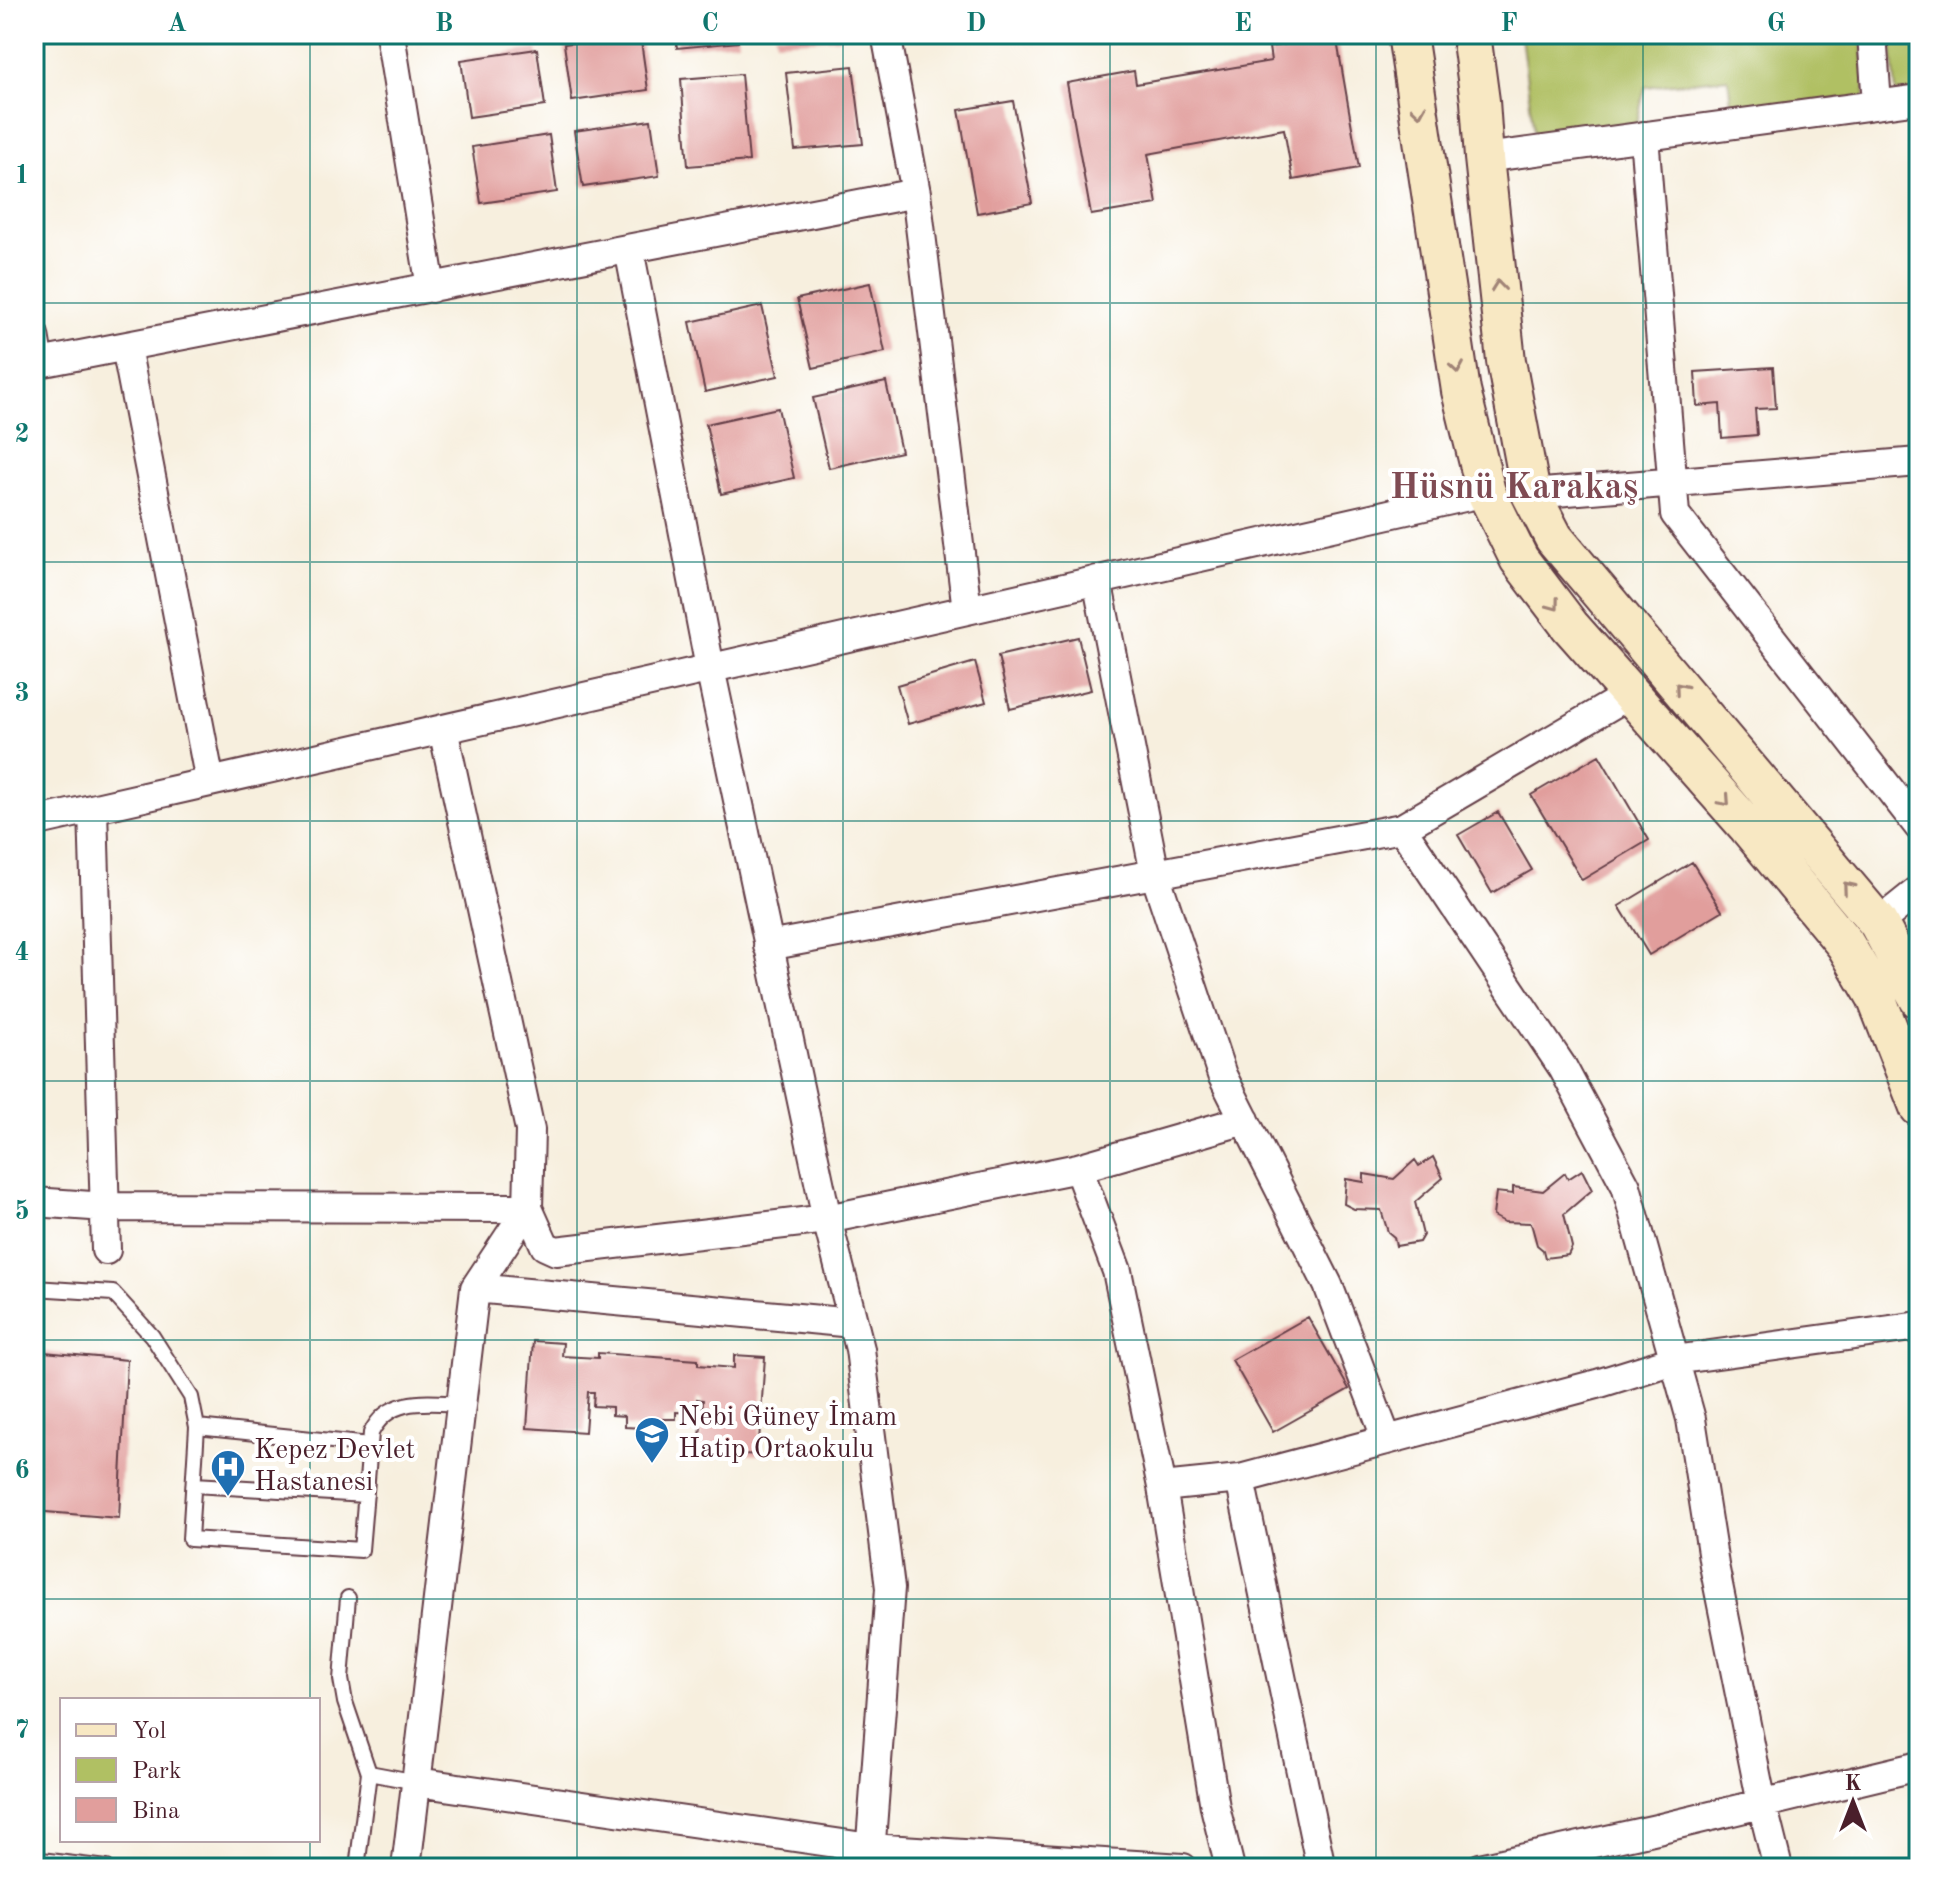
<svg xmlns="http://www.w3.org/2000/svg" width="1953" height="1902" font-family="'Old Standard TT',serif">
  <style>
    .green { fill: #b0c063; stroke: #7d7047; stroke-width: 2 }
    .building { fill: #e19e9c }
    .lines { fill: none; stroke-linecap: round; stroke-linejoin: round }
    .service-casing { stroke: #643e46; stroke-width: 18 }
    .minor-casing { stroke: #643e46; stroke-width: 32 }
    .secondary-casing { stroke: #643e46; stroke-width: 42 }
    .service { stroke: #fff; stroke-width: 14 }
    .minor { stroke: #fff; stroke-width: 28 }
    .secondary { stroke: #f8e8c3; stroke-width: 38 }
    .oneway { stroke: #a18477 }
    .grid { fill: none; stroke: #0f766e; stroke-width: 2; stroke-opacity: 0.55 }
    .labels { text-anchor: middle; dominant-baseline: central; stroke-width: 8; stroke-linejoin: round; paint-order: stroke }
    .poi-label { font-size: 28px; fill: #4a1f2b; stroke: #fff; text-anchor: start }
    .district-label { font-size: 36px; font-weight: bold; fill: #7f4b53; stroke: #fff }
    .neatline { fill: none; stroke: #0f766e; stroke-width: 3 }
    .grid-label { font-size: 26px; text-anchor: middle; font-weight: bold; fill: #0f766e }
  </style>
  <rect width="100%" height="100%" fill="#fff"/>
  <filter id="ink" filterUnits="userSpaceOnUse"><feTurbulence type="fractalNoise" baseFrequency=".0125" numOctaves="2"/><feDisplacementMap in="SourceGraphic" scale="16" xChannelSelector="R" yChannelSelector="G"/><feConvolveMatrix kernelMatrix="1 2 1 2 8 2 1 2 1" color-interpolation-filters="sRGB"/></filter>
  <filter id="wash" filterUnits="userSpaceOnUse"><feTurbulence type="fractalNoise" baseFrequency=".006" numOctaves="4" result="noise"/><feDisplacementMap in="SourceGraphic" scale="32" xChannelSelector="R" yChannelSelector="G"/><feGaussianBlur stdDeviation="1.8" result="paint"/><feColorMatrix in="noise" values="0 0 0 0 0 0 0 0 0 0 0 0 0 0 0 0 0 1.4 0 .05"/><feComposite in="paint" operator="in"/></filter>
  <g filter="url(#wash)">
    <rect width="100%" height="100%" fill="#f7efde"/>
    <path class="green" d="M1525 34H1862L1865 97 1732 109 1728 78 1645 87 1635 131 1535 140 1521 37Z
      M1891 34H1919V90L1896 93Z"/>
    <g id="blocks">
      <path class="building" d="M640 34 648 90 572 101 564 44Z
        M675 34H737L738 42 677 48Z
        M775 34H841V38L776 42Z
        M1336 35 1359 168 1293 180 1284 129 1148 154 1157 204 1091 215 1067 83 1134 71 1136 84 1271 61 1269 47Z
        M537 49 545 106 469 117 461 60Z
        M853 66 863 144 795 150 786 73Z
        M741 74 749 161 688 166 681 79Z
        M1013 101 1032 203 977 213 959 110Z
        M651 120 659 176 583 187 574 131Z
        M549 135 557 192 481 203 472 147Z
        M870 283 885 352 813 368 797 299Z
        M762 306 778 376 705 392 690 322Z
        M1773 367 1776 408 1755 409 1757 435 1722 438 1720 404 1697 406 1695 372Z
        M886 382 901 452 829 468 813 398Z
        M778 408 794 478 721 494 706 424Z
        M1078 637 1091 690 1010 709 998 656Z
        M975 662 986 702 908 724 897 685Z
        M1599 755 1649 840 1582 880 1531 795Z
        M1498 812 1532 870 1492 893 1458 835Z
        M1692 862 1722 911 1649 955 1619 906Z
        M1433 1157 1443 1178 1415 1202 1423 1235 1419 1242 1396 1246 1394 1237 1388 1232 1381 1210 1354 1209 1344 1204 1346 1179 1364 1182V1174L1394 1179 1415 1160 1419 1166Z
        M1582 1170 1592 1190 1564 1214 1572 1247 1568 1255 1545 1258 1543 1250 1537 1245 1531 1223 1504 1222 1493 1216 1496 1192 1513 1194V1187L1543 1191 1565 1173 1568 1179Z
        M1308 1317 1349 1389 1273 1432 1232 1360Z
        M533 1341 563 1343 562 1356 598 1358V1353L698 1360V1365L734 1368V1355L765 1357 758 1455 699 1451 703 1400 697 1399 696 1413 676 1412V1419H662L661 1429 625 1427V1416L612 1415V1407L593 1406 594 1392H588L585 1432 527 1428Z
        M34 1351 127 1360 119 1518 34 1511Z
        M34 1557 39 1558 36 1592H34Z"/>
    </g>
  </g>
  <g filter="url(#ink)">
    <use href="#blocks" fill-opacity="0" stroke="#643e46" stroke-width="2"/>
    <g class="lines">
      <defs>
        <path id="service" d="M34 1288 113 1293 152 1336 191 1397 197 1427 370 1445
          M197 1427 190 1539 361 1550 371 1433C388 1397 425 1402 459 1404
          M194 1485 366 1495
          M348 1598 341 1679 345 1702 369 1773
          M41 1860 107 1868
          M357 1868 369 1773 417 1782"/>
        <path id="minor" d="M390 34 431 288
          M886 34 916 193 967 610
          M1872 34 1877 104
          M1644 136 1675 514 1919 827
          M1484 158 1919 99
          M629 249 710 668 827 1219 860 1349 890 1588 869 1868
          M34 335 39 364
          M126 347 210 782
          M34 364 916 193
          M1531 494 1919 462
          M1097 580 1155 874 1222 1075 1328 1285 1387 1440
          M93 809 106 1250
          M34 822 1486 492
          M1402 828 1563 1068 1626 1186 1691 1419 1714 1565 1762 1804 1778 1868
          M1878 923 1919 890
          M768 946 1402 828 1630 694
          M1078 1168 1117 1271 1162 1487 1215 1807 1230 1868
          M34 1202 106 1207 528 1208 545 1246 556 1251 827 1219 1078 1168 1245 1120
          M475 1288 853 1323
          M1240 1479 1321 1868
          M1162 1487 1240 1479 1597 1384 1674 1360 1919 1326
          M417 1782 870 1848 1183 1868
          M406 1868 475 1288 528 1208 530 1130 443 729
          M1480 1868 1657 1829 1919 1766"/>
        <path id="secondary" d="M1407 34 1461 391 1486 492 1519 559 1570 626 1748 827 1845 944 1876 997 1919 1107
          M1471 34 1480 101 1484 158 1506 361 1531 494 1554 538 1878 923 1919 999"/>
      </defs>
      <use href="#service" class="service-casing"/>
      <use href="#minor" class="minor-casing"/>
      <use href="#secondary" class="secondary-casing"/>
      <use href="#service" class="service"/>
      <use href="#minor" class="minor"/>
      <use href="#secondary" class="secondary"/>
    </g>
    <defs><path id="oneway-chevron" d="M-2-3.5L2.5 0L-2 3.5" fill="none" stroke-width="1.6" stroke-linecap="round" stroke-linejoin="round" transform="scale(2)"/></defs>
    <g class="oneway">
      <use href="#oneway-chevron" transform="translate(1419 111) rotate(81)"/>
      <use href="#oneway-chevron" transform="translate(1498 286) rotate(-96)"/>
      <use href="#oneway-chevron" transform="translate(1457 368) rotate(81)"/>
      <use href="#oneway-chevron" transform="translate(1554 605) rotate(53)"/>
      <use href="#oneway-chevron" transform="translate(1680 688) rotate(-130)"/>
      <use href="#oneway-chevron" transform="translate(1725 801) rotate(48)"/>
      <use href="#oneway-chevron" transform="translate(1848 887) rotate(-130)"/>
    </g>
  </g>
  <path class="grid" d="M310 34V1700M577 34V1868M843 34V1868M1110 34V1868M1376 34V1868M1643 34V1868M34 303H1919M34 562H1919M34 821H1919M34 1081H1919M34 1340H1919M34 1599H1919M310 1840V1868"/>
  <defs>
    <symbol id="school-pin" viewBox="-11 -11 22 30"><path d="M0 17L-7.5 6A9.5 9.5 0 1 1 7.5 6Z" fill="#1f6fb2" stroke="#fff"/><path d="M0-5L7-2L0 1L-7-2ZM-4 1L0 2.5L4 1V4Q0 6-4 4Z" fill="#fff"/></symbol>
    <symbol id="hospital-pin" viewBox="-11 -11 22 30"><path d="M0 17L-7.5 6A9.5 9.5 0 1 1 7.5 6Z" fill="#1f6fb2" stroke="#fff"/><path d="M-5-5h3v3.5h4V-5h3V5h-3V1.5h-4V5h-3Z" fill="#fff"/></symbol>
  </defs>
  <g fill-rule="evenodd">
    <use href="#school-pin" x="632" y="1414" width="40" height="54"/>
    <use href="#hospital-pin" x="208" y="1447" width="40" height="54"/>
  </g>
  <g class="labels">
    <g class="poi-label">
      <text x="678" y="1418">Nebi Güney İmam<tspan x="678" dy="32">Hatip Ortaokulu</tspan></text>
      <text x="254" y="1451">Kepez Devlet<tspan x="254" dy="32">Hastanesi</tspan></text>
    </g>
    <g class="district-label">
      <text x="1514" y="489">Hüsnü Karakaş</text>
    </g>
  </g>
  <rect width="1953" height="1902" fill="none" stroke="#fff" stroke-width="88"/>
  <rect x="60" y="1698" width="260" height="144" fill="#ffffff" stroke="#b7a5aa" stroke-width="2"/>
  <rect x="76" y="1724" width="40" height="12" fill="#f8e8c3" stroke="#b7a5aa" stroke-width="2"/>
  <text x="132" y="1738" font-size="24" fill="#4a1f2b">Yol</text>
  <rect x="76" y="1758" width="40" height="24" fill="#b0c063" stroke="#b7a5aa" stroke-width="2"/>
  <text x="132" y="1778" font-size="24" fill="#4a1f2b">Park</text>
  <rect x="76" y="1798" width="40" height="24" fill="#e19e9c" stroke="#b7a5aa" stroke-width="2"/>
  <text x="132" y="1818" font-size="24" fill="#4a1f2b">Bina</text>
  <g transform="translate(1853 1802)" stroke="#ffffff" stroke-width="6" paint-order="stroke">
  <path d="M0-6L14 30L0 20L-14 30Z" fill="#4a1f2b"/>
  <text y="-12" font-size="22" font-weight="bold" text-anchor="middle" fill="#4a1f2b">K</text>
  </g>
  <rect x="44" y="44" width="1865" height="1814" class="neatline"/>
  <g class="grid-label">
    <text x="177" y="31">A</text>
    <text x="444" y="31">B</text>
    <text x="710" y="31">C</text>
    <text x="976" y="31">D</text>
    <text x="1243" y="31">E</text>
    <text x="1509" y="31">F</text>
    <text x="1776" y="31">G</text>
    <text x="22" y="183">1</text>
    <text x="22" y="442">2</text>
    <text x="22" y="701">3</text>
    <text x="22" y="960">4</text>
    <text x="22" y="1219">5</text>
    <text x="22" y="1478">6</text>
    <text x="22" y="1738">7</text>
  </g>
</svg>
